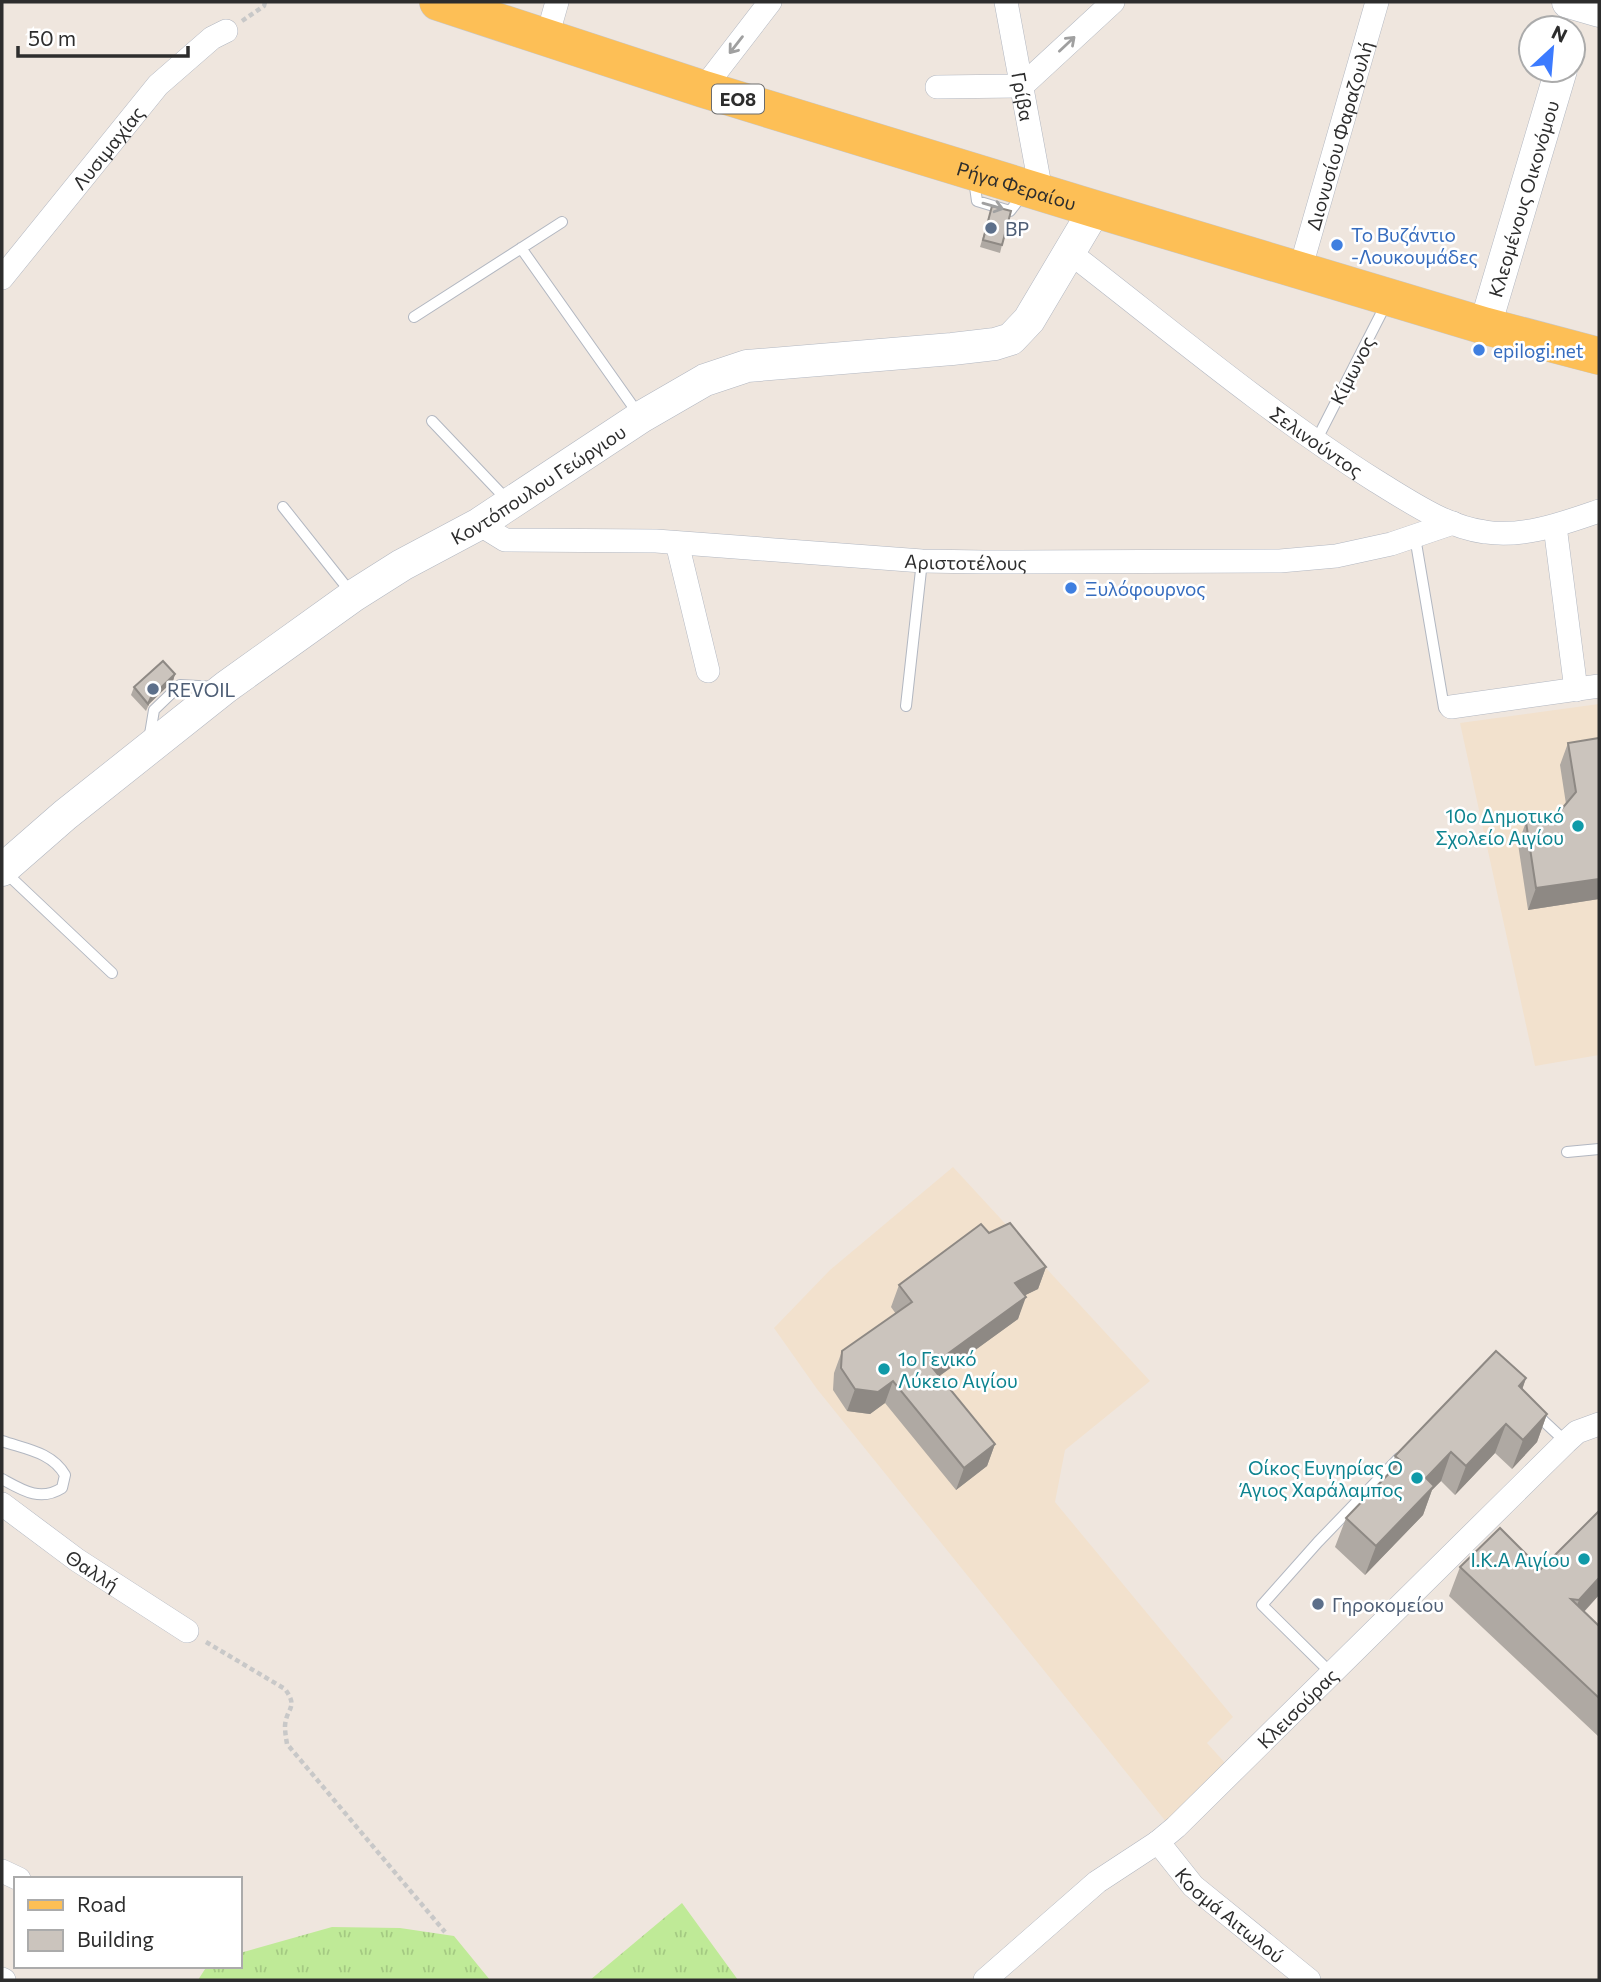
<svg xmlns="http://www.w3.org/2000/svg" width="1601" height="1982" font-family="Commissioner,sans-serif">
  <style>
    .education { fill: #f2e1cd }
    .grass { fill: url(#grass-tufts) }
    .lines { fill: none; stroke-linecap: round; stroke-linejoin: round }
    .lane-casing { stroke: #b2b7c1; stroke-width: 12 }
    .street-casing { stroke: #b2b7c1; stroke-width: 24 }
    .secondary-casing { stroke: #b2b7c1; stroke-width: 33 }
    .primary-casing { stroke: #c8c8c8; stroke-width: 38 }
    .path { stroke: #c8c8c8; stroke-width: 4.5; stroke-dasharray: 5 3.5; stroke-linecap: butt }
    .lane { stroke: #fff; stroke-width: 10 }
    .street { stroke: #fff; stroke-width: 23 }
    .secondary { stroke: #fff; stroke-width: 32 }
    .primary { stroke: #fdbf56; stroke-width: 37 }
    .wall { fill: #afa9a3 }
    .shaded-wall { fill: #8e8984 }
    .building { fill: #cbc4bd; stroke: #8e8984; stroke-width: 2 }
    .oneway { stroke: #a0a0a0 }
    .service-dot { fill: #5c6f8a; stroke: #fff; stroke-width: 2.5 }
    .shop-dot { fill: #3f7fe0; stroke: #fff; stroke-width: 2.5 }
    .culture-dot { fill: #0f9aa8; stroke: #fff; stroke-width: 2.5 }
    .labels { text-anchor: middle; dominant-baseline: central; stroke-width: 5; stroke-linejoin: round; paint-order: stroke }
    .shield { fill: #fff; stroke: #6c6c6c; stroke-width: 2 }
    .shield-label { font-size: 18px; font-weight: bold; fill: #2d2d2d }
    .street-label { font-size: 19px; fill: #2d2d2d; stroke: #fff }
    .service-label { font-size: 19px; fill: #4e5e75; stroke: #fff; text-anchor: start }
    .shop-label { font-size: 19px; fill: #366cbe; stroke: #fff; text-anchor: start }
    .culture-label { font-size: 19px; fill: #0d838f; stroke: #fff; text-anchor: end }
  </style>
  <defs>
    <pattern id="grass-tufts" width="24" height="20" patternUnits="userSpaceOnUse" patternTransform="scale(1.75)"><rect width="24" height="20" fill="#bfea97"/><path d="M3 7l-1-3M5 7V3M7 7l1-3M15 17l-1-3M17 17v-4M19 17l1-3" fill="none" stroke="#a4c982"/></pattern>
  </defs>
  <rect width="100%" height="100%" fill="#efe6de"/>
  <path class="education" d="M1599 704V1055L1535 1066 1460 723Z
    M953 1167 1150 1381 1065 1450 1055 1502 1233 1717 1207 1743 1226 1764 1167 1823 817 1389 774 1328 830 1270Z"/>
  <path class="grass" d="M682 1903 738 1980H590Z
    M332 1927 400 1928 454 1936 490 1980H198L207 1966H240V1953Z"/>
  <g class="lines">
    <defs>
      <path id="lane" d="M974 180 977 201 1010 211 1024 193
        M521 248 639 415
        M414 317 562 222
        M432 421 509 502
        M1315 443 1387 302
        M283 507 352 594
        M1415 537 1444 708 1450 707
        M906 706 922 561
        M149 740 154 710 180 685 216 687
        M4 871 112 973
        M1567 1152 1599 1149
        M1535 1413 1566 1442
        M2 1441C25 1449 52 1452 65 1475L62 1488C40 1502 22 1490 2 1479
        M1331 1673 1262 1605 1318 1542 1399 1458"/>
      <g id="street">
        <path id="s1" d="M1006 2 1041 191"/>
        <path d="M547 37 557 2"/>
        <path d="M937 87 1022 86 1113 2"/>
        <path d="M703 89 770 2"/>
        <path id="s2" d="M1069 252C1170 330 1268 413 1376 481 1409 501 1446 527 1485 532 1524 538 1564 523 1599 511"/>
        <path id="s3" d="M1300 270 1377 2"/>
        <path id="s4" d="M2 278 158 85 212 38 226 31"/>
        <path id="s5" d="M479 524 505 540 656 541 922 561 983 562 1280 561 1336 556 1391 544 1453 523"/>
        <path d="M1555 526 1576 690"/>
        <path d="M677 543 708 671"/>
        <path d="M1451 707 1599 686"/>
        <path id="s6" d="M2 1504 77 1560 187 1631"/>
        <path id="s7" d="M1158 1842 1193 1886 1309 1980"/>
        <path d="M2 1871 19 1879"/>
        <path d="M2 1979 4 1980"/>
        <path id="s8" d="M985 1980 1097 1882 1158 1842 1176 1827 1566 1442 1577 1432 1599 1424"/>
      </g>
      <g id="secondary">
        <path d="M1568 2 1599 11"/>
        <path id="s9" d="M1485 326 1561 70"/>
        <path id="s10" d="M2 870 65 815 226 687 353 596 402 565 479 524 641 417 705 380 747 366 952 349 995 344 1011 339 1029 320 1095 209"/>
      </g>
      <g id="primary">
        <path id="s11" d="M438 2 703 89 1095 209 1485 326 1599 356"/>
      </g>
    </defs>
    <use href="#lane" class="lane-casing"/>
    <use href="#street" class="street-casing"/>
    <use href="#secondary" class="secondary-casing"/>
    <use href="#primary" class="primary-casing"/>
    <path class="path" d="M242 21 264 6 265 2
      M206 1642 285 1689C299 1708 286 1708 285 1726 285 1732 286 1738 287 1744L445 1932"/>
    <use href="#lane" class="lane"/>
    <use href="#street" class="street"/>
    <use href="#secondary" class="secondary"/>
    <use href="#primary" class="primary"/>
  </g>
  <path class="wall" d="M992 206 1002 245 1000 253 980 247Z
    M175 674 173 681 149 704 146 711 131 695 134 687Z
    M1599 738V899L1528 910 1518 844 1526 822 1555 817 1566 804 1560 765 1568 743Z
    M989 1233 1046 1267 1038 1289 1025 1295 1018 1319 939 1376 995 1444 987 1466 956 1490 885 1403 870 1414 847 1411 833 1390 834 1373 842 1351 896 1314 891 1307 899 1285Z
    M1526 1378 1522 1390 1547 1414 1537 1442 1512 1469 1495 1453 1455 1495 1441 1481 1432 1490 1423 1515 1365 1575 1335 1547 1346 1518 1388 1474 1395 1456Z
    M1599 1511V1595L1584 1612 1599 1626V1737L1449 1596 1460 1567 1541 1569Z"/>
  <path class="shaded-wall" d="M175 674 173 681 149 704 151 697Z
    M1599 879V899L1528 910 1536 888Z
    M1046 1267 1038 1289 1007 1304 1015 1283Z
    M1026 1297 1018 1319 923 1388 931 1366Z
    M1526 1378 1516 1407 1519 1386Z
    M893 1381 885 1403 870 1414 847 1411 855 1389Z
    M1547 1414 1537 1442 1512 1469 1523 1440Z
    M1506 1424 1495 1453 1455 1495 1466 1466Z
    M995 1444 987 1466 956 1490 964 1468Z
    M1451 1452 1441 1481 1432 1490 1423 1515 1365 1575 1376 1546 1426 1478Z
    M1599 1578V1595L1568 1629 1579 1600Z"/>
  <path class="building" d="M992 206 1011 211 1002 245 983 240Z
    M163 661 175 674 151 697 148 704 134 687Z
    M1599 738V879L1536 888 1526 822 1555 817 1576 792 1568 743Z
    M1010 1223 1046 1267 1015 1283 1026 1297 931 1366 995 1444 964 1468 893 1381 878 1392 855 1389 841 1368 842 1351 912 1302 899 1285 981 1224 989 1233Z
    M1496 1351 1526 1378 1519 1386 1547 1414 1523 1440 1506 1424 1466 1466 1451 1452 1426 1478 1434 1486 1376 1546 1346 1518 1401 1461 1395 1456Z
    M1599 1511V1578L1579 1600 1571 1599 1599 1626V1698L1460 1567 1500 1528 1541 1569Z"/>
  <defs><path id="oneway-shaft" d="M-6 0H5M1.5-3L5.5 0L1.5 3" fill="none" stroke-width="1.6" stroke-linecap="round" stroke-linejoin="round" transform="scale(1.75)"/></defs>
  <g class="oneway">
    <use href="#oneway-shaft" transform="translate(1067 44) rotate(-43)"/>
    <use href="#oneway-shaft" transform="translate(736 45) rotate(128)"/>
    <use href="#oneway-shaft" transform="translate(993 206) rotate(16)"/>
  </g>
  <g class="service-dot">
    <circle cx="991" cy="228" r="7"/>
    <circle cx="153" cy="689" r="7"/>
    <circle cx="1318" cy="1604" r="7"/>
  </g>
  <g class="shop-dot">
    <circle cx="1337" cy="245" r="7"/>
    <circle cx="1479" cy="350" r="7"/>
    <circle cx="1071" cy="588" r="7"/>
  </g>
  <g class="culture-dot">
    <circle cx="1578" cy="826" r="7"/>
    <circle cx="884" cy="1369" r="7"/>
    <circle cx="1417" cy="1478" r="7"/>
    <circle cx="1584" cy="1559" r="7"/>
  </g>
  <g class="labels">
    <rect class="shield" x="712" y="84.5" width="52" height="29" rx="5"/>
    <g class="shield-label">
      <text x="738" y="99">ΕΟ8</text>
    </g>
    <g class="street-label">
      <text stroke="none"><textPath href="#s1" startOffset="96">Γρίβα</textPath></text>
      <text stroke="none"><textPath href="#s3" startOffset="140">Διονυσίου Φαραζουλή</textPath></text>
      <text stroke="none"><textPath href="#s4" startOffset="168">Λυσιμαχίας</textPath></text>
      <text stroke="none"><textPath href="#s11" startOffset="607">Ρήγα Φεραίου</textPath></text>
      <text stroke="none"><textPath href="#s9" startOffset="133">Κλεομένους Οικονόμου</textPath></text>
      <text transform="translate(1352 370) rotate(-63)">Κίμωνος</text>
      <text stroke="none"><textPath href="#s2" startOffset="312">Σελινούντος</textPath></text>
      <text stroke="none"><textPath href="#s10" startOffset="662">Κοντόπουλου Γεώργιου</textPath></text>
      <text stroke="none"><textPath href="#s5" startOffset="492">Αριστοτέλους</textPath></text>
      <text stroke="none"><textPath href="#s6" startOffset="112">Θαλλή</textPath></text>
      <text stroke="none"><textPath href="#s8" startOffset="415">Κλεισούρας</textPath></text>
      <text stroke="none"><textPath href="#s7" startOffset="103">Κοσμά Αιτωλού</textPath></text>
    </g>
    <g class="service-label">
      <text x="1005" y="228">BP</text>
      <text x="167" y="689">REVOIL</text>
      <text x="1332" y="1604">Γηροκομείου</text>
    </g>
    <g class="shop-label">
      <text x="1351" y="234">Το Βυζάντιο<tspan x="1351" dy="22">-Λουκουμάδες</tspan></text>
      <text x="1493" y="350">epilogi.net</text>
      <text x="1085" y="588">Ξυλόφουρνος</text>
    </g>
    <g class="culture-label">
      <text x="1564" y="815">10o Δημοτικό<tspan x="1564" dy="22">Σχολείο Αιγίου</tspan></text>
      <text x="898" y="1358" text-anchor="start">1o Γενικό<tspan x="898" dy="22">Λύκειο Αιγίου</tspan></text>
      <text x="1403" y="1467">Οίκος Ευγηρίας Ο<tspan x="1403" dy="22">Άγιος Χαράλαμπος</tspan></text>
      <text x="1570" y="1559">Ι.Κ.Α Αιγίου</text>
    </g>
  </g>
  <rect width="1601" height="1982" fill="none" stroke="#2d2d2d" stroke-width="7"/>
  <rect x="14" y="1877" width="228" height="91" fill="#ffffff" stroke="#ababab" stroke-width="2"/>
  <rect x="28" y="1900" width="35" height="10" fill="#fdbf56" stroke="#ababab" stroke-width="2"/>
  <text x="77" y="1912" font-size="21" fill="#2d2d2d">Road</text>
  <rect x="28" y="1930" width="35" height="21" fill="#cbc4bd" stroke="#ababab" stroke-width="2"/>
  <text x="77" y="1947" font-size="21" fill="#2d2d2d">Building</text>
  <g transform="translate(1552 49) rotate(26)"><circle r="33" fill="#ffffff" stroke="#ababab" stroke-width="2"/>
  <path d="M0-5L12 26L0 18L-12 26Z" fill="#3c7bff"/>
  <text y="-10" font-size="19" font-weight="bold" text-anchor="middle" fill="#2d2d2d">N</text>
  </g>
  <path d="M18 46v10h170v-10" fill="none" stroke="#2d2d2d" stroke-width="3.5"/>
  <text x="28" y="46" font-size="21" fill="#2d2d2d" stroke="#ffffff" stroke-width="5" paint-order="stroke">50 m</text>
</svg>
